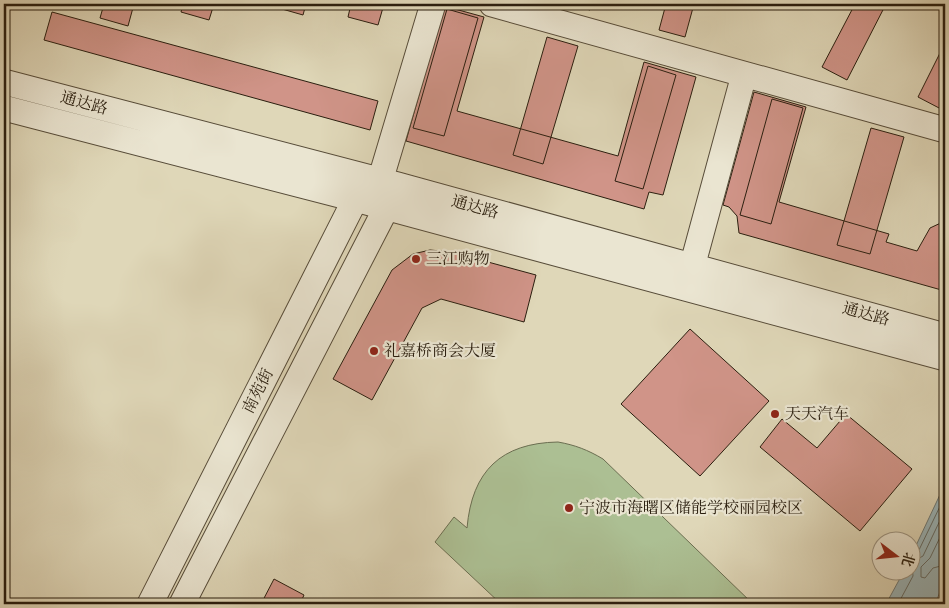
<svg xmlns="http://www.w3.org/2000/svg" width="949" height="608" font-family="Cardo,'Noto Serif SC',serif">
  <style>
    .green { fill: #acbf93; stroke: #6b6e51 }
    .water { fill: #9ab6bb; stroke: #6d7976 }
    .lines { fill: none; stroke-linecap: round; stroke-linejoin: round }
    .shore { stroke: #626a65; stroke-width: 1 }
    .building { fill: #d09488; stroke: #2a1e0f }
    .minor-casing { stroke: #574c39; stroke-width: 27 }
    .minor { stroke: #eae5d1; stroke-width: 25 }
    .poi-dot { fill: #8f2418; stroke: #eae5d1; stroke-width: 2 }
    .labels { text-anchor: middle; dominant-baseline: central; stroke-width: 4.5; stroke-linejoin: round; paint-order: stroke }
    .street-label { font-size: 16px; fill: #2a1e0f; stroke: #eae5d1 }
    .poi-label { font-size: 16px; fill: #2a1e0f; stroke: #eae5d1; text-anchor: start }
  </style>
  <rect width="100%" height="100%" fill="#dfd7b8"/>
  <filter id="stains"><feTurbulence type="fractalNoise" baseFrequency=".004" numOctaves="4"/><feColorMatrix values="0 0 0 0 .2 0 0 0 0 .09 0 0 0 0 .02 0 0 0 .5 -.17"/></filter>
  <radialGradient id="worn" r=".72"><stop offset=".6" stop-color="#630" stop-opacity="0"/><stop offset="1" stop-color="#630" stop-opacity=".3"/></radialGradient>
  <path class="green" d="M558 442C575 445 588 450 603 459L753 604H501L435 542 454 517 467 528C472 471 501 443 558 442Z"/>
  <path class="water" d="M945 484V580L935 604H886L904 571 912 570V554Z"/>
  <g class="lines">
    <path class="shore" d="M945 527 930 558 921 567V577L925 578 933 568 945 565
      M912 555 918 552 945 496
      M898 604 913 576 912 562 923 556 945 510"/>
  </g>
  <path class="building" d="M104 4H134L128 26 100 18Z
    M183 4H214L209 20 181 12Z
    M276 4H306L303 15 275 7Z
    M351 4H384L378 25 348 17Z
    M568 4H592L590 10Z
    M666 4H694L685 37 659 30Z
    M855 4H886L847 80 822 67Z
    M444 6 484 17 457 111 618 156 644 62 696 77 663 195 649 192 644 209 406 141Z
    M447 9 478 18 444 136 413 128Z
    M52 12 378 101 370 130 44 40Z
    M547 37 578 46 543 164 513 155Z
    M945 43V100L941 109 918 97Z
    M648 66 676 75 643 189 615 181Z
    M754 92 806 107 779 202 889 234 886 242 917 251 930 228 945 221V291L739 233 737 216 729 207 723 205Z
    M772 99 803 108 771 224 740 215Z
    M871 128 904 137 870 254 837 245Z
    M430 250 451 252 536 275 524 322 441 299 422 308 372 400 333 379 392 270 413 254Z
    M690 329 769 401 700 476 621 404Z
    M846 414 912 469 860 531 760 447 782 419 817 448Z
    M274 579 304 595 300 604H261Z"/>
  <g class="lines">
    <defs>
      <path id="minor" d="M492 4 945 130
        M4 82 398 185 945 336
        M4 108 355 199 945 358
        M380 181 433 4
        M692 267 744 75
        M150 604 363 184
        M182 604 394 193"/>
    </defs>
    <use href="#minor" class="minor-casing"/>
    <use href="#minor" class="minor"/>
  </g>
  <g class="poi-dot">
    <circle cx="416" cy="259" r="5"/>
    <circle cx="374" cy="351" r="5"/>
    <circle cx="775" cy="414" r="5"/>
    <circle cx="569" cy="508" r="5"/>
  </g>
  <g class="labels">
    <g class="street-label">
      <text transform="translate(84 103) rotate(15)">通达路</text>
      <text transform="translate(475 207) rotate(15)">通达路</text>
      <text transform="translate(866 314) rotate(15)">通达路</text>
      <text transform="translate(258 391) rotate(-63)">南苑街</text>
    </g>
    <g class="poi-label">
      <text x="426" y="259">三江购物</text>
      <text x="384" y="351">礼嘉桥商会大厦</text>
      <text x="785" y="414">天天汽车</text>
      <text x="579" y="508">宁波市海曙区储能学校丽园校区</text>
    </g>
  </g>
  <rect width="949" height="608" fill="none" stroke="#dfd7b8" stroke-width="20"/>
  <rect x="5" y="5" width="939" height="598" fill="none" stroke="#2a1e0f" stroke-width="2.5"/>
  <rect x="10" y="10" width="929" height="588" fill="none" stroke="#2a1e0f"/>
  <g transform="translate(896 556) rotate(106)"><circle r="24" fill="#eae5d1" stroke="#9d9583"/>
  <path d="M0-4L9 19L0 12L-9 19Z" fill="#8f2418"/>
  <text y="-8" font-size="14" font-weight="bold" text-anchor="middle" fill="#2a1e0f">北</text>
  </g>
  <rect width="100%" height="100%" filter="url(#stains)"/>
  <rect width="100%" height="100%" fill="url(#worn)"/>
</svg>
